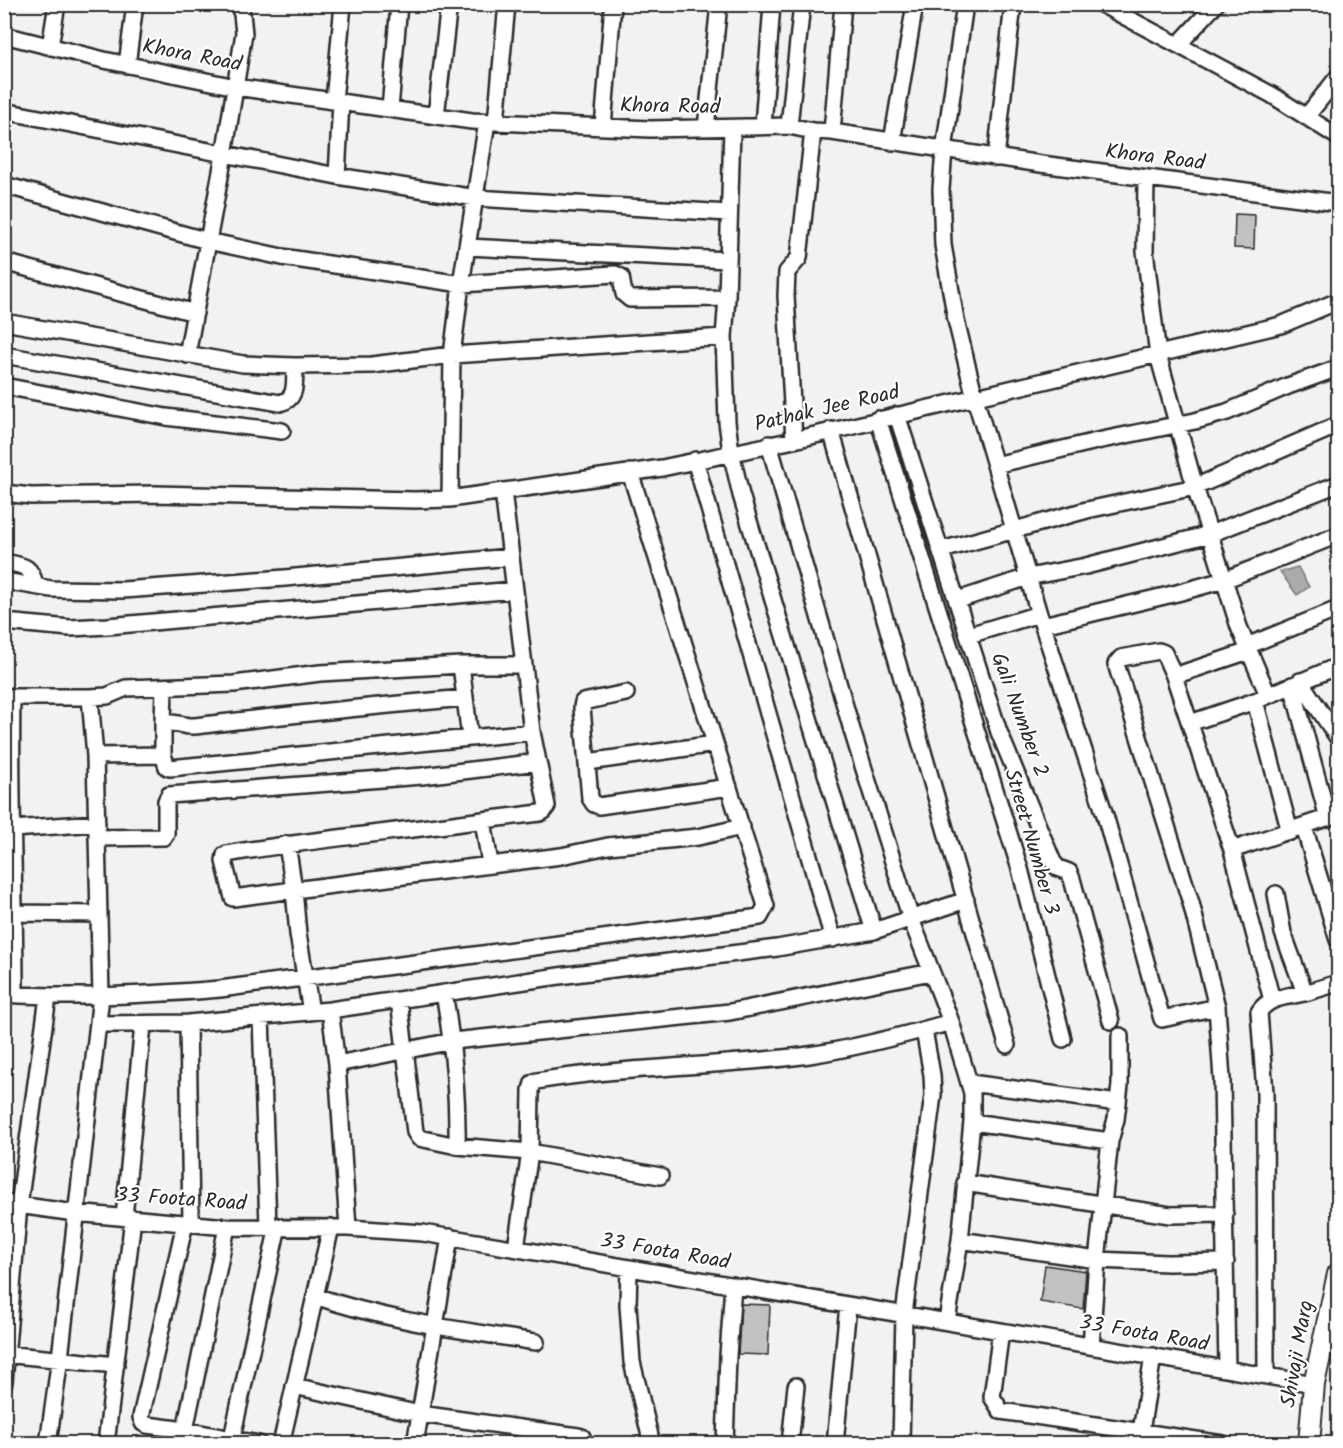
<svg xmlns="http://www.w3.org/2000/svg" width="1343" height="1448" font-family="Kalam,sans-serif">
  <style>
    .water { fill: #ababab; stroke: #787878; stroke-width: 1.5 }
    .building { fill: #c1c1c1; stroke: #2b2b2b; stroke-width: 1.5 }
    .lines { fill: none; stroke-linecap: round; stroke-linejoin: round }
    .minor-casing { stroke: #2b2b2b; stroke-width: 20 }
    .major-casing { stroke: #2b2b2b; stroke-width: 24 }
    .minor { stroke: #fff; stroke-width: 15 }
    .major { stroke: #fff; stroke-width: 20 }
    .labels { text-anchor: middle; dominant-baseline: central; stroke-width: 4.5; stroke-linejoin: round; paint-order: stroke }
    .street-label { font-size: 21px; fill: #2b2b2b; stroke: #fff }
  </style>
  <rect width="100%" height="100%" fill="#f2f2f2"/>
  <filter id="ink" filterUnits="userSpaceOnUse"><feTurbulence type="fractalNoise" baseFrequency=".0167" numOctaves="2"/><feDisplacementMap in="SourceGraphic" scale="12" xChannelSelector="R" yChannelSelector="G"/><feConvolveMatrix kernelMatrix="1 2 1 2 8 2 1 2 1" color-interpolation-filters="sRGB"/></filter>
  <g filter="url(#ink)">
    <path class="water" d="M1298 567 1309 587 1297 595 1280 572Z"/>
    <path class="building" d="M1235 214 1255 215 1254 249 1234 248Z
      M1045 1265 1086 1271 1083 1309 1040 1302Z
      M741 1304 770 1305 768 1355 738 1354Z"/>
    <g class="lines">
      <defs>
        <path id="minor" d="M965 4 944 150 941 189 943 245 956 320 975 398 995 465 1039 614 1105 815 1162 1019 1217 1007
          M1101 4 1272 95 1338 137
          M4 35 104 60 236 87 472 121 650 129 789 126 813 131 832 132 1041 164 1338 203
          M1178 45 1216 4
          M50 47 57 4
          M127 65 135 4
          M334 101 343 4
          M390 109 399 4
          M4 111 337 176 476 198 729 213
          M436 116 449 4
          M1306 117 1338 77
          M496 122 507 4
          M763 126 772 4
          M789 126 802 4
          M603 127 613 4
          M706 128 719 4
          M732 128 727 298 724 337 727 422 731 452 741 495 874 931
          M832 132 843 4
          M892 142 915 4
          M996 158 1013 4
          M337 176 341 102
          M1146 178 1145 251 1158 355 1195 487 1239 627 1268 695
          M4 185 208 241 282 257 461 284 615 274 621 277 624 294 630 299 727 298
          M468 247 728 260
          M4 262 195 313
          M4 322 243 364 295 366 372 365 452 355 724 337
          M4 355 280 403C298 399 294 382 295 366
          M187 355 224 155 244 33 242 14 238 4
          M4 386 166 417 282 431
          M897 415 999 732 1053 862 1058 868 1069 872 1072 879 1111 1021
          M878 419 1020 869 1063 1039
          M831 430 1007 1045
          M794 440 786 296 787 272 799 258 813 131
          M769 444 854 737 911 919 951 1022 972 1093V1122L960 1240 947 1321
          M695 460 833 939
          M995 465 1097 441 1195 421 1227 412 1288 386 1338 368
          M4 493 31 496 154 494 415 500 450 499 662 468 794 440 1281 325 1338 301
          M450 499 452 355 461 284 487 122
          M942 550 1087 510 1195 487 1338 425
          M4 562C23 566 31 565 35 585
          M4 581 51 589 123 590 285 578 510 557
          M958 600 1028 577 1086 566 1210 534 1338 484
          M4 622 70 628 108 626 514 590
          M1043 625 1177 593 1224 580 1338 535
          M969 635 1039 614
          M1247 646 1338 609
          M1249 651 1174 676 1232 850 1272 1000
          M523 665H461L470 738 532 732
          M1174 676 1164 653 1159 651 1121 658 1116 664 1191 903 1217 1007 1222 1079 1227 1369
          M1300 681 1338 738
          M1292 685 1328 818
          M626 693 583 702 582 708 590 798 594 804 599 806 729 787
          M4 697H90L107 696 126 688 234 684 320 673 461 665
          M12 697C10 796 15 895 15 994
          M1255 701 1290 832
          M163 723 164 688
          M1190 723 1255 701 1338 666
          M163 755V723C175 721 184 727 195 726 285 715 375 706 465 698
          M95 756 163 755 167 767 170 768 470 738
          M588 762 715 744
          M1304 827 1338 940
          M13 829 97 823
          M97 838 164 837 166 834V801L169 795 422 776 538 762
          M287 844 294 890 233 898 224 861 225 855 227 854C312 839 398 832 483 820
          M1232 850 1338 814
          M490 864 483 820 540 813 544 811 547 806 532 732 503 491
          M15 913 99 914
          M444 993C453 1044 458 1095 457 1146
          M1305 993 1338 983
          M4 994C76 999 149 995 220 989L760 917 766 906 630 472
          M399 1000 415 1132 419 1138 457 1146 530 1152 660 1176
          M330 1010 337 1064 348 1228
          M311 1012 298 934 294 890 561 856 608 846 698 837 742 827
          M261 1016 268 1226
          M188 1023 191 1224
          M99 1024 188 1023 330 1010 559 976 777 948 874 931 966 900
          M337 1064 453 1041 730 1012 931 972
          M970 1083 1118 1103
          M972 1122 1110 1141
          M965 1183 1170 1215 1225 1214
          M4 1203 75 1213 227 1227 348 1228 423 1233 1314 1384
          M124 1217 143 1025
          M227 1227 185 1430 259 1444
          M960 1240 1097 1260 1168 1263 1226 1262
          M516 1248 530 1152 531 1090 533 1083 537 1081C627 1066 719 1067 809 1055 857 1048 905 1035 951 1022
          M629 1268 628 1305 632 1362 652 1444
          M315 1296C387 1321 461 1330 536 1342
          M1001 1331 992 1397 1001 1411 1223 1444
          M1091 1346 1097 1260 1110 1141 1116 1119 1120 1085V1036
          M4 1354 116 1365
          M1266 1375 1265 1093 1259 1012C1268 997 1289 996 1305 993L1283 933 1276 894
          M4 1382 19 1205 48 997
          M294 1386 420 1414 578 1436 582 1437 583 1444
          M232 1438 278 1226
          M48 1444 60 1358 101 996 95 756 90 697
          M106 1444 133 1218
          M183 1444 185 1430 147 1425 143 1423 141 1417 185 1223
          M281 1444 331 1227
          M415 1444 450 1237
          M725 1444 728 1356 733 1285
          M790 1444 796 1386
          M835 1444 848 1305
          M901 1444 904 1314 933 1095 932 1075 924 1030
          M1139 1444 1153 1356"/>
        <path id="major" d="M1309 1444 1314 1384 1338 1274"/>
      </defs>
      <use href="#minor" class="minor-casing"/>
      <use href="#major" class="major-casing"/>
      <use href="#minor" class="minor"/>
      <use href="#major" class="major"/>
    </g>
  </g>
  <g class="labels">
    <g class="street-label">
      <text transform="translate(192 56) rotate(11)">Khora Road</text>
      <text transform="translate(670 107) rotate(1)">Khora Road</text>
      <text transform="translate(1155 158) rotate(7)">Khora Road</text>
      <text transform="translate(827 409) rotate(-13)">Pathak Jee Road</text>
      <text transform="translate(1019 715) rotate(70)">Gali Number 2</text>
      <text transform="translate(1031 842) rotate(74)">Street Number 3</text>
      <text transform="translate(181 1200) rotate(4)">33 Foota Road</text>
      <text transform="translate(665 1252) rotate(10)">33 Foota Road</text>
      <text transform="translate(1144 1334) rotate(10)">33 Foota Road</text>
      <text transform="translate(1298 1354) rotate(-80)">Shivaji Marg</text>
    </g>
  </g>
  <rect width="1343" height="1448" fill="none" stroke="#fff" stroke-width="24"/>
  <rect x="12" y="12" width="1319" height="1424" fill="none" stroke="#2b2b2b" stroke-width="2" filter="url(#ink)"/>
</svg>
